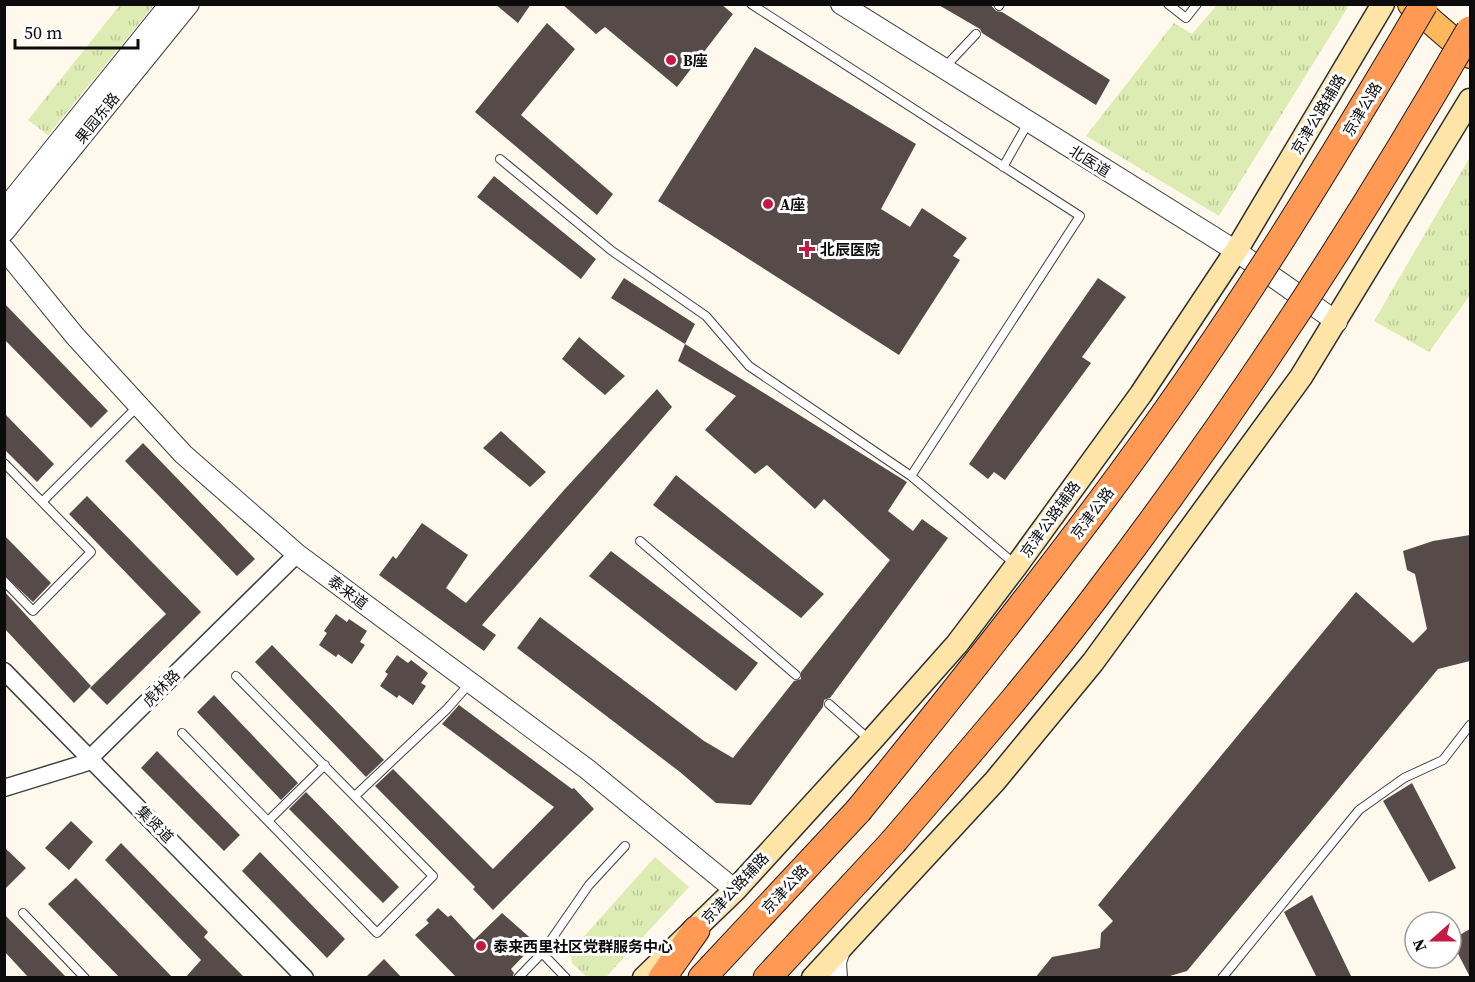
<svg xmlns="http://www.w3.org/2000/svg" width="1475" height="982" font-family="'Source Serif 4','Noto Sans SC',serif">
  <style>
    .grass { fill: url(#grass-tufts) }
    .building { fill: #564b48 }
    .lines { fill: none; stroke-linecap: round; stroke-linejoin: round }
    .service-casing { stroke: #3f3f3f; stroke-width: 10 }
    .minor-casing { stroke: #3f3f3f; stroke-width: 19 }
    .tertiary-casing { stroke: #3f3f3f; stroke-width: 22 }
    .secondary-casing { stroke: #2e2e2e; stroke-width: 25 }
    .primary-casing { stroke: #1d1d1d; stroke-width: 28 }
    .trunk-casing { stroke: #1d1d1d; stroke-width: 29 }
    .service { stroke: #fff; stroke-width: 8 }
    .minor { stroke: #fff; stroke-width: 16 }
    .tertiary { stroke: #fff; stroke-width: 20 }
    .secondary { stroke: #ffe4a7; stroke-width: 22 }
    .primary { stroke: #ffb85c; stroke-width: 26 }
    .trunk { stroke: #ff9953; stroke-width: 27 }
    .trunk-bridge-casing { stroke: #1d1d1d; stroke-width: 29; stroke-linecap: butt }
    .trunk-bridge { stroke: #ff9953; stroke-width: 27 }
    .poi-dot { fill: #c61a44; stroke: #fff; stroke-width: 2 }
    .labels { text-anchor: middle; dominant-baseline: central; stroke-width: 6; stroke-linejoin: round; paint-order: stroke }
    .poi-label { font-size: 15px; font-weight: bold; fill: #0c0c0c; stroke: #fff; text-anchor: start }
    .street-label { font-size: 15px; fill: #0c0c0c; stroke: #fff }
  </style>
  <defs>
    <pattern id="grass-tufts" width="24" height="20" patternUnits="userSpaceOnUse" patternTransform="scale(1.5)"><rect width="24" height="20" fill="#dcecb3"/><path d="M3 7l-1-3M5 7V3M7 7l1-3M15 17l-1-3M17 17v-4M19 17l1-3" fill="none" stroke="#bcc999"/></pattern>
  </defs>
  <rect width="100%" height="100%" fill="#fff8ec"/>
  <path class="grass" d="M120 5H154L48 135 28 120Z
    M1217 5 1348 4V7L1219 216 1086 136 1174 23 1192 34Z
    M1470 157V295L1429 352 1374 321Z
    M655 857 689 887 606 977H587L572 963 570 952Z"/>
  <path class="building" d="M495 4H531L518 23Z
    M562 4H721L733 14 677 87 605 27 596 34Z
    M937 4H990L996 11 1002 12 1110 80 1096 105 982 33 980 29Z
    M547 23 575 49 521 115 613 194 597 215 475 112Z
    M755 47 916 144 881 209 910 227 922 208 967 238 953 256 960 260 899 355 658 201Z
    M494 176 596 259 581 279 477 197Z
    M624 278 695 324 685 344 611 298Z
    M1098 278 1126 297 1082 357 1091 363 1005 480 994 472 988 479 969 464Z
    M4 303 108 411 91 428 4 339Z
    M579 337 625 376 605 395 562 359Z
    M685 344 907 482 888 511 913 531 922 519 948 538 830 698 824 700 823 707 751 805 716 803 680 772 517 648 540 617 704 741 733 758 794 681 801 679V672L890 560 824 499 815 509 767 465 755 474 705 430 736 396 678 361Z
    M657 389 672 407 482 625 496 635 484 651 379 575 393 556 396 559 422 523 468 555 446 588 466 603 564 490Z
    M4 413 54 464 37 482 4 449Z
    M501 431 546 472 530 487 483 448Z
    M143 443 255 559 237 576 125 461Z
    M676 475 824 594 801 618 653 505Z
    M87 496 201 612 107 705 90 688 166 614 69 514Z
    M4 535 51 583 33 602 4 575Z
    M1470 535V661L1438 669 1187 971 1163 978H1035L1052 957 1100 948 1101 933 1113 921 1098 905 1356 592 1413 643 1427 629 1415 574 1407 570 1403 551 1433 541Z
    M611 551 758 663 736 691 589 576Z
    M4 591 91 686 74 703 4 628Z
    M336 614 347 622 349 619 367 631 360 642 365 645 352 664 338 654 336 657 319 645 327 633 324 631Z
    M272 645 384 760 366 777 255 662Z
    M397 655 408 663 411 660 428 673 421 683 426 686 413 705 399 695 397 698 380 686 388 674 385 672Z
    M214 695 298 783 281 800 197 712Z
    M459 705 572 789 574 788 594 809 493 910 473 889 475 887 375 786 393 769 493 869 554 807 442 724Z
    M157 751 240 835 224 851 141 768Z
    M1412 783 1456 868 1429 882 1383 801Z
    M306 792 399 887 383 903 289 809Z
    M71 821 93 842 69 870 45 848Z
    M121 843 208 932 204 937 245 978H185L201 960 105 860Z
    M4 847 26 868 4 890Z
    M260 852 345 939 327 958 242 871Z
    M76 878 173 978H120L48 904Z
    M1312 895 1352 978H1317L1284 912Z
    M438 908 448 917 451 915 474 940 502 913 536 943 511 969 514 973 512 978H457L415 935 429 923 426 920Z
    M4 914 67 978H29L4 951Z
    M1470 929V977L1451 940Z
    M384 959 402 978H365Z"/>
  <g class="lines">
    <defs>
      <path id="service" d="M751 4 1080 216 911 476 1016 565
        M1168 4 1186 18 1197 4
        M999 6 1000 4
        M943 69 976 34
        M500 159 612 251 706 316 749 366 911 476
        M1003 167 1028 123
        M4 463 91 552 33 611 4 581
        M42 502 138 406
        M640 541 796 675
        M829 704 871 741
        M182 733 377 933 433 876 236 676
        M356 795 447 709 470 683
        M268 821 325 765
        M23 913 85 978
        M542 953 566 978
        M518 978 542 953 589 885 625 846
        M1222 978 1359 810 1404 778 1443 760 1470 725"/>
      <path id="minor" d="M4 671 305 978
        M4 788 85 763 297 554"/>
      <path id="tertiary" d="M841 4 1236 251 1337 322
        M4 210 170 4
        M4 232 189 4
        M4 249 75 336 183 454 297 554 587 769 735 890
        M837 978 836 962 841 947"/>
      <path id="secondary" d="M644 978 735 890 871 741 957 644 1017 565 1141 394 1236 251 1383 4
        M813 978 995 781 1093 662 1301 377 1470 100"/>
      <path id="primary" d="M1411 4 1470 55"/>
      <path id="trunk" d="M662 978 696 930
        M702 978 858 811
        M767 978 893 842"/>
    </defs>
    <use href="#service" class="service-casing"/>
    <use href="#minor" class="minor-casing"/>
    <use href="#tertiary" class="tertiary-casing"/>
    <use href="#secondary" class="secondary-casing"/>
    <use href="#primary" class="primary-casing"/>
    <use href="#trunk" class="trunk-casing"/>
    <use href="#service" class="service"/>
    <use href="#minor" class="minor"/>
    <use href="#tertiary" class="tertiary"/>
    <use href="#secondary" class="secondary"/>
    <use href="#primary" class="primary"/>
    <use href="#trunk" class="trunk"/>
    <defs>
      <path id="trunk-bridge" d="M858 811C954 693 1049 574 1138 451 1242 308 1334 157 1424 4
        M893 842C962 761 1033 680 1097 595 1234 415 1358 225 1470 30"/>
    </defs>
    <use href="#trunk-bridge" class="trunk-bridge-casing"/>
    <use href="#trunk-bridge" class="trunk-bridge"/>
  </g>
  <g class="poi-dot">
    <circle cx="671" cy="60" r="6"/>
    <circle cx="768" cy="204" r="6"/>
    <path d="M804 240h6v6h6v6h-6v6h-6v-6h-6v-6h6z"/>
    <circle cx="481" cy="946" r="6"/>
  </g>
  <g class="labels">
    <g class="poi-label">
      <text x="683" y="60">B座</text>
      <text x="780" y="204">A座</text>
      <text x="820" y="249">北辰医院</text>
      <text x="493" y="946">泰来西里社区党群服务中心</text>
    </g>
    <g class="street-label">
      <text transform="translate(1362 109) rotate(-59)">京津公路</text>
      <text transform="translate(1318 114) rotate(-59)">京津公路辅路</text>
      <text transform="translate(97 118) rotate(-51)">果园东路</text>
      <text transform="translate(1090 161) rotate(32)">北医道</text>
      <text transform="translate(1092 513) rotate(-53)">京津公路</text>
      <text transform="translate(1050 519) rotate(-54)">京津公路辅路</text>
      <text transform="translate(348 592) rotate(37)">泰来道</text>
      <text transform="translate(161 688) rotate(-45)">虎林路</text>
      <text transform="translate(155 824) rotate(45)">集贤道</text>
      <text transform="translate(735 888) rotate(-47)">京津公路辅路</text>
      <text transform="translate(785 889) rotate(-47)">京津公路</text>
    </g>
  </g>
  <rect width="1475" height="982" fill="none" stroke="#0c0c0c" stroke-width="12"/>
  <g transform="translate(1433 940) rotate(249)"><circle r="28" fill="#ffffff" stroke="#9e9e9e" stroke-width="1.5"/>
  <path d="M0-4.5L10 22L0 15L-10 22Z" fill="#c61a44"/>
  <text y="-9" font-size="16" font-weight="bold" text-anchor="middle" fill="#0c0c0c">N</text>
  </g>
  <path d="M15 39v9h123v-9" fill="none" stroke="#0c0c0c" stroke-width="3"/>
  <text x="24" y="39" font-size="18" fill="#0c0c0c" stroke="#ffffff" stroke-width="4.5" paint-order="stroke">50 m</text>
</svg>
